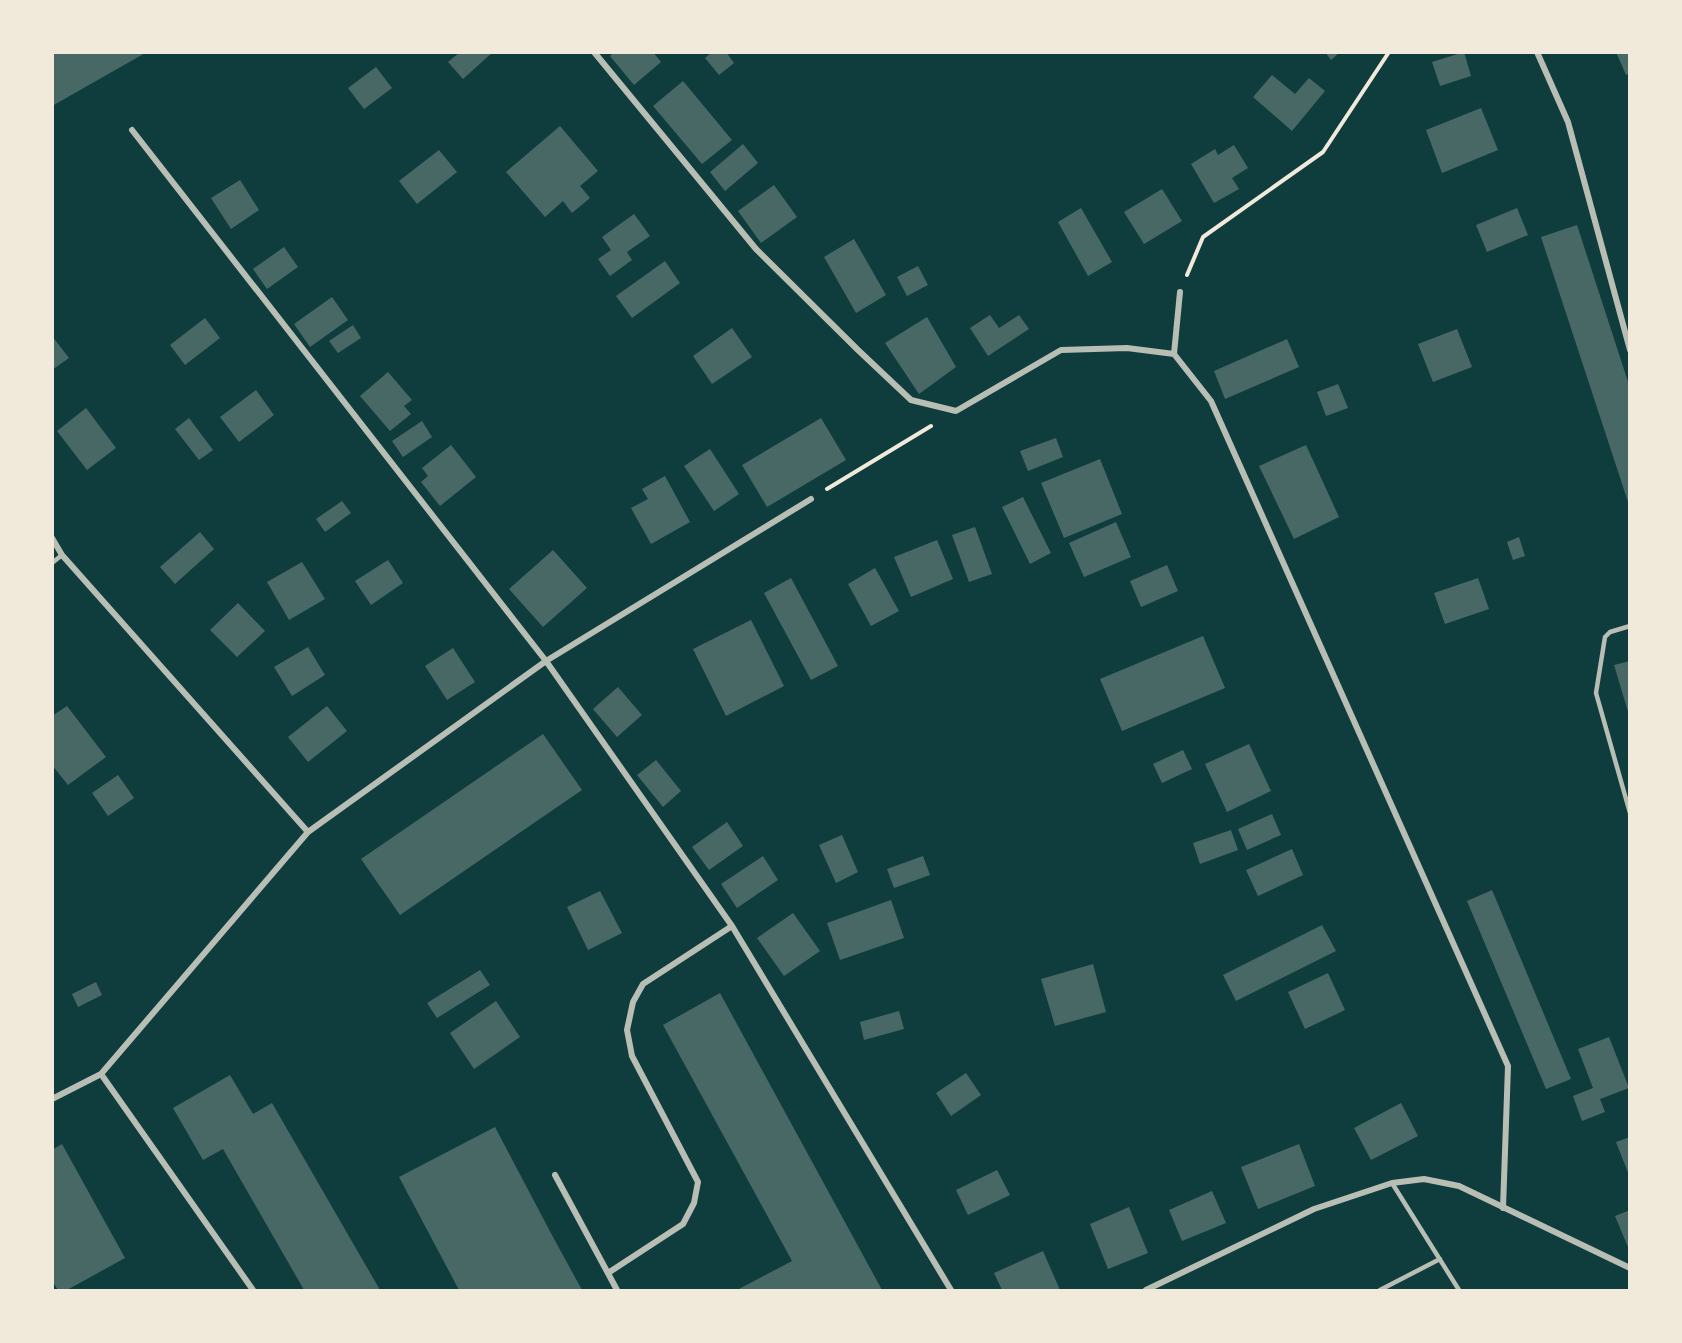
<svg xmlns="http://www.w3.org/2000/svg" width="1682" height="1343" font-family="'Crimson Pro',serif">
  <style>
    .building { fill: #486865 }
    .lines { fill: none; stroke-linecap: round; stroke-linejoin: round }
    .path { stroke: #f1e9da; stroke-width: 4 }
    .service { stroke: #b8beb3; stroke-width: 4.5 }
    .minor { stroke: #b8beb3; stroke-width: 6 }
  </style>
  <rect width="100%" height="100%" fill="#0f3d3e"/>
  <path class="building" d="M52 52H147L52 106Z
    M460 52H493L463 79 448 62Z
    M614 52H653L661 62 634 85 610 56Z
    M712 52H726L734 63 719 75 705 58Z
    M1325 52H1340L1331 60Z
    M1464 52 1471 76 1440 86 1432 62Z
    M1616 52H1630V73L1626 75Z
    M376 67 392 88 364 109 348 88Z
    M1272 75 1295 94 1309 78 1325 91 1292 131 1253 97Z
    M683 81 732 140 702 164 653 106Z
    M1481 108 1498 150 1442 173 1426 130Z
    M560 126 598 171 580 186 590 198 572 213 563 201 545 217 506 172Z
    M743 144 758 163 725 191 710 172Z
    M1234 145 1248 168 1232 178 1239 189 1214 203 1191 164 1215 149 1218 155Z
    M439 150 457 172 417 204 399 181Z
    M240 180 259 210 231 229 211 198Z
    M774 185 797 217 761 243 738 211Z
    M1162 189 1182 221 1144 244 1124 212Z
    M1081 208 1112 262 1088 276 1058 222Z
    M1517 208 1528 235 1487 252 1476 225Z
    M634 214 650 236 627 252 632 260 610 276 598 259 611 250 602 237Z
    M1577 225 1630 388V508L1541 237Z
    M854 239 886 295 856 313 824 257Z
    M284 247 298 267 267 289 253 269Z
    M665 261 680 283 632 318 616 296Z
    M918 266 928 285 907 296 897 277Z
    M332 297 348 320 310 347 294 324Z
    M990 315 999 328 1019 315 1029 329 988 356 970 328Z
    M927 317 956 367 919 394 885 343Z
    M205 318 220 338 185 365 170 345Z
    M353 325 361 338 338 353 329 341Z
    M732 328 752 357 712 384 693 356Z
    M1457 329 1472 367 1433 382 1418 344Z
    M52 336 69 358 52 370Z
    M1287 339 1299 367 1225 399 1214 371Z
    M388 372 412 400 404 406 411 414 390 431 360 396Z
    M1338 384 1348 408 1326 416 1317 392Z
    M256 390 274 415 239 442 220 417Z
    M86 408 116 448 87 470 57 431Z
    M189 418 213 450 199 460 175 429Z
    M821 418 846 460 767 507 742 465Z
    M422 421 432 437 403 457 392 441Z
    M1056 438 1063 457 1028 471 1020 451Z
    M451 445 476 477 440 506 421 482 428 476 422 468Z
    M1306 445 1339 517 1294 539 1259 466Z
    M710 449 739 494 714 511 684 466Z
    M1100 459 1122 514 1064 538 1041 483Z
    M665 476 690 522 651 544 631 508 648 499 642 489Z
    M1023 497 1051 553 1030 564 1002 507Z
    M342 501 351 513 325 532 316 519Z
    M1116 522 1131 557 1084 577 1069 543Z
    M975 527 992 574 969 582 952 535Z
    M200 532 214 549 175 584 160 567Z
    M1519 537 1525 556 1513 560 1507 542Z
    M937 540 953 579 911 597 894 557Z
    M553 550 587 588 543 627 509 589Z
    M388 560 403 583 371 605 355 581Z
    M302 562 325 599 289 620 267 582Z
    M1167 565 1178 591 1141 607 1130 581Z
    M875 568 899 611 871 626 848 584Z
    M791 578 838 666 811 680 764 593Z
    M1478 578 1489 609 1445 624 1434 593Z
    M238 603 265 631 237 657 210 630Z
    M751 620 784 686 726 716 693 649Z
    M1203 636 1225 688 1122 731 1100 679Z
    M308 647 325 675 292 696 274 667Z
    M453 648 475 682 447 700 425 666Z
    M1630 661V715H1629L1614 665Z
    M618 687 642 715 617 737 593 709Z
    M67 706 106 757 68 785 52 765V716Z
    M327 706 347 731 308 762 288 737Z
    M543 734 582 790 400 915 361 859Z
    M1249 744 1271 791 1227 812 1205 764Z
    M1183 750 1192 769 1162 783 1153 764Z
    M656 760 681 791 663 807 637 775Z
    M118 775 134 798 108 816 92 793Z
    M1272 814 1281 835 1247 850 1238 829Z
    M727 822 743 846 709 870 692 847Z
    M1231 830 1238 850 1200 864 1193 843Z
    M842 835 858 872 836 883 819 845Z
    M1292 849 1303 875 1258 896 1246 870Z
    M763 856 778 880 737 908 721 884Z
    M923 856 930 875 894 888 887 869Z
    M1492 890 1571 1079 1546 1089 1467 901Z
    M600 891 622 933 588 950 567 907Z
    M891 900 904 938 840 960 827 923Z
    M793 913 820 951 784 976 757 938Z
    M1322 925 1336 951 1236 1001 1223 975Z
    M1093 964 1106 1012 1055 1026 1041 979Z
    M480 970 490 985 437 1018 427 1003Z
    M1328 973 1345 1010 1305 1029 1288 992Z
    M96 982 102 995 78 1007 72 994Z
    M720 993 882 1290H737L792 1261 663 1025Z
    M496 1001 520 1037 474 1069 450 1033Z
    M899 1011 904 1029 864 1040 860 1022Z
    M1609 1037 1629 1088 1600 1099 1605 1112 1582 1121 1573 1096 1593 1088 1578 1049Z
    M966 1073 981 1095 951 1116 936 1093Z
    M230 1075 253 1114 272 1103 380 1290H304L223 1149 203 1160 173 1108Z
    M1401 1103 1418 1136 1371 1160 1354 1128Z
    M495 1127 553 1237 582 1290H459L399 1177Z
    M1630 1137V1175H1629L1616 1142Z
    M62 1144 125 1258 67 1290H58L52 1281V1150Z
    M1299 1144 1315 1186 1258 1209 1241 1167Z
    M997 1170 1010 1195 968 1215 956 1190Z
    M1212 1191 1226 1223 1182 1241 1169 1210Z
    M1129 1207 1148 1253 1108 1269 1090 1224Z
    M1630 1210V1246L1628 1247 1615 1216Z
    M1043 1251 1060 1290H1002L994 1273Z"/>
  <g class="lines">
    <path class="path" d="M1187 275 1203 237 1323 152 1389 52
      M827 489 931 426"/>
    <path class="service" d="M52 563 62 555
      M1630 626 1610 632 1605 637 1596 693 1630 813
      M1392 1183 1459 1290
      M1380 1290 1440 1259"/>
    <path class="minor" d="M594 52 756 249 858 350 911 400 956 411 1061 350 1127 348 1174 354 1180 292
      M1537 52 1568 122 1630 350
      M132 130 546 661 732 926 951 1290
      M1174 354 1211 401 1508 1066 1503 1208
      M52 538 62 555 308 832
      M101 1074 253 1290
      M52 1099 101 1074 308 832 546 661 811 499
      M555 1175 617 1290
      M608 1273 683 1224 694 1203 698 1182 632 1056 627 1030 633 1002 643 984 732 926
      M1146 1290 1314 1209 1392 1183 1424 1179 1459 1186 1630 1268"/>
  </g>
  <rect width="1682" height="1343" fill="none" stroke="#f1e9da" stroke-width="108"/>
</svg>
